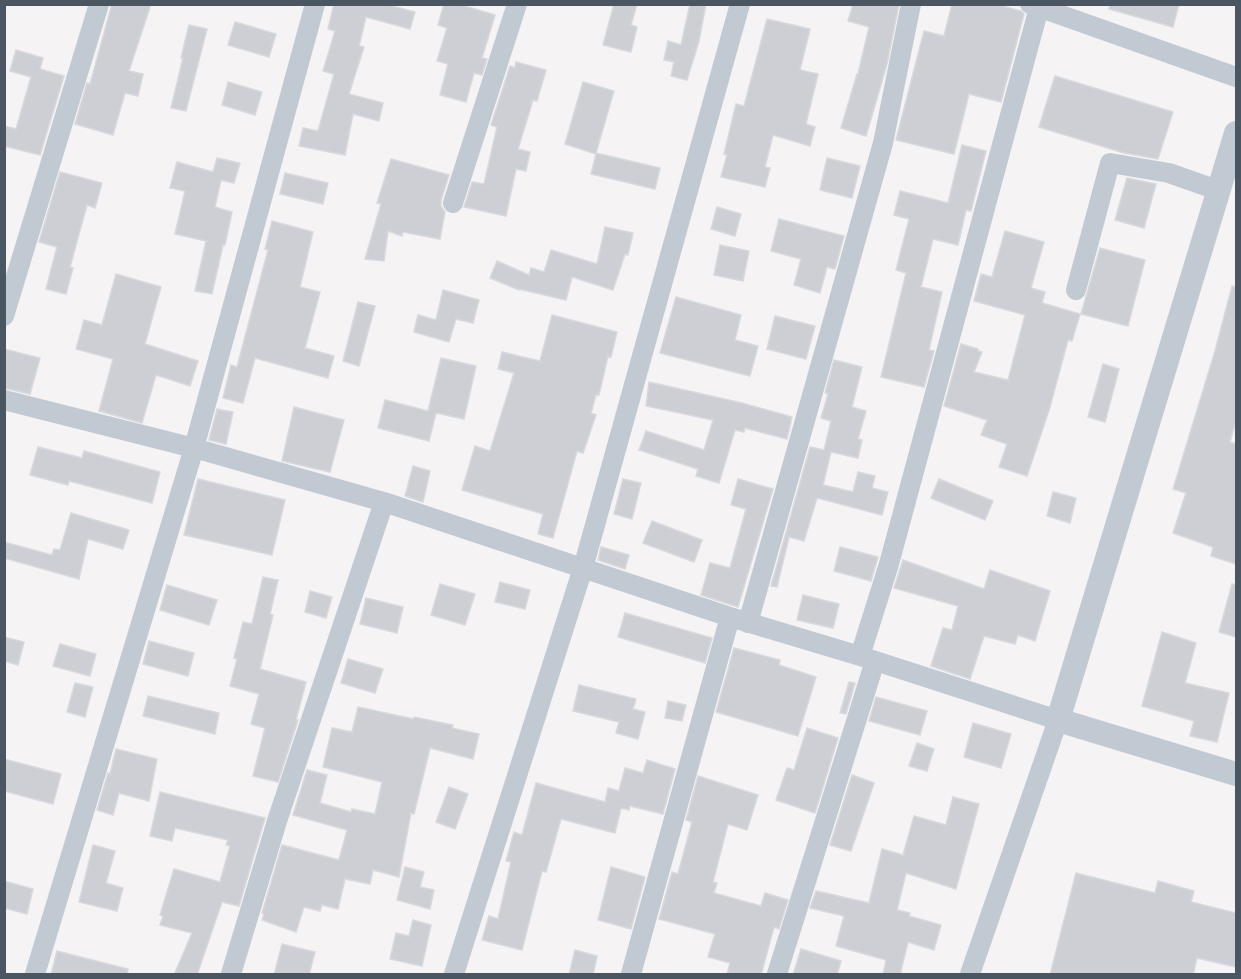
<svg xmlns="http://www.w3.org/2000/svg" width="1241" height="979" font-family="'Work Sans',sans-serif">
  <style>
    .building { fill: #cdcfd5; stroke: #d7d9de; stroke-width: 1.5 }
    .lines { fill: none; stroke-linecap: round; stroke-linejoin: round }
    .minor { stroke: #c1cad2; stroke-width: 20 }
    .tertiary { stroke: #c1cad2; stroke-width: 24 }
  </style>
  <rect width="100%" height="100%" fill="#f5f3f3"/>
  <path class="building" d="M112 4H151L129 71 143 74 138 96 125 93 113 135 75 124 87 83 90 84Z
    M334 4H385L415 12 410 29 366 17 359 46 364 47 349 94 383 103 379 121 353 114 345 155 299 146 303 128 318 131 334 74 323 71 335 31 328 29Z
    M444 4H458L495 15 482 58 487 59 482 75 474 73 466 102 440 95 448 64 437 61 447 28 438 25Z
    M614 4H637L631 25 637 27 631 52 603 45Z
    M690 4H706L699 41 687 80 671 76 674 62 664 60 668 41 681 45Z
    M853 4H899L887 64 866 136 841 128 857 74H858L869 27 848 21Z
    M952 4H995L1021 11 1024 14 1001 102 969 94 954 154 896 140 924 31 944 36Z
    M1110 4H1179L1173 27 1109 9Z
    M767 19 810 29 800 70 818 74 806 124 815 127 810 146 773 135 765 167 770 168 765 187 721 177 727 155 724 154 736 104 744 106Z
    M235 22 276 34 269 57 228 45Z
    M189 25 207 29 186 111 171 108 183 58H181Z
    M16 50 43 58 40 69 64 76 40 155 4 146V126L16 129 31 77 10 71Z
    M516 62 546 70 537 101 533 100 518 149 530 152 526 171 516 169 506 216 464 207 472 182 484 184 497 127 491 125 510 66 515 68Z
    M1055 76 1173 112 1158 159 1124 153 1039 127Z
    M228 82 262 92 255 115 222 105Z
    M583 82 614 91 596 153 660 168 655 189 591 174 596 154 565 144Z
    M962 145 986 151 971 211 966 210 958 245 933 239 921 287 942 292 929 350 934 351 924 387 881 377 906 273 896 270 909 219 894 215 900 191 948 203Z
    M217 158 240 163 234 183 221 180 215 207 232 212 225 245H223L212 294 195 291 206 241 175 234 185 191 170 188 177 162 213 172Z
    M827 158 860 166 852 198 820 190Z
    M391 159 449 175 441 200V206L445 212 440 239 403 232 402 236 388 231 384 261 365 259 381 204 377 203Z
    M60 172 102 183 95 208 87 205 70 267 73 268 66 294 46 289 57 247 39 242Z
    M285 173 328 183 323 204 280 194Z
    M1127 178 1156 184 1144 228 1115 220Z
    M717 207 741 214 735 236 711 229Z
    M779 219 844 236 835 269 827 267 820 293 794 285 801 259 771 251Z
    M272 221 313 232 300 287 320 292 305 348 334 356 328 378 255 358 243 403 223 398 231 365 237 367 268 250 265 249Z
    M605 227 633 233 628 255 625 254 613 290 572 277 566 300 519 289V290L490 278 497 261 529 275 531 268 544 272 551 250 597 264Z
    M1005 231 1044 242 1031 288 1045 292 1042 303 1080 314 1072 341 1068 340 1050 407 1027 476 999 467 1007 444 981 435 987 420 944 406 961 344 978 349V351L982 352 974 372 1008 380 1025 315 974 301 981 274 992 277Z
    M720 245 749 251 743 281 714 275Z
    M1100 248 1145 260 1128 326 1081 314Z
    M116 274 161 287 145 344 198 361 190 386 156 375 142 423 99 411 113 359 76 349 84 320 102 325Z
    M1232 286 1236 287V421L1230 442 1236 444V564L1211 556 1213 547 1173 533 1186 493 1173 489 1215 351Z
    M443 290 479 300 473 323 456 319 449 342 414 332 418 315 436 320Z
    M676 297 741 315 735 340 758 346 750 376 660 353Z
    M358 302 375 306 359 366 343 361Z
    M552 315 617 332 611 357 608 356 599 395H596L591 413 596 415 583 453 577 451 553 538 538 534 543 514 462 490 475 446 490 451 514 373 498 369 502 352 540 361Z
    M775 316 815 326 806 359 767 349Z
    M4 349 40 358 30 394 4 388Z
    M441 358 476 366 464 419 436 413 429 441 378 428 385 400 428 411Z
    M834 360 862 367 852 407 866 411 858 439 862 440 858 458 831 452 823 485 853 492 858 472 875 476 872 488 888 492 882 515 817 498 804 541 789 537 777 587 771 586 810 447 824 450 831 421 821 418 828 394 825 393Z
    M1103 364 1119 369 1105 422 1088 417Z
    M649 382 742 403 792 417 787 439 745 428 744 432 735 430 719 483 696 476 698 469 639 450 646 431 704 450 713 420 646 406Z
    M294 407 344 420 330 472 282 461Z
    M217 409 233 412 226 444 209 440Z
    M38 447 82 458 84 451 160 472 152 503 69 481 68 485 30 475Z
    M413 466 430 471 423 502 405 496Z
    M198 479 285 500 272 555 184 535Z
    M623 479 641 483 632 519 614 514Z
    M738 479 773 489 738 607 701 595 710 563 730 568 746 509 731 505Z
    M939 479 993 501 985 520 931 498Z
    M1053 492 1076 498 1070 523 1047 516Z
    M71 513 129 530 123 549 88 539 79 579 4 558V542L52 555 54 549 60 550Z
    M652 521 702 540 694 562 643 543Z
    M601 547 629 555 625 569 598 560Z
    M840 547 878 557 871 581 834 571Z
    M903 560 984 589 990 570 1050 591 1035 641 1018 635 1015 644 984 636 970 679 931 666 943 628 952 630 958 606 894 588Z
    M263 577 278 580 270 614 273 615 260 669 306 682 296 720H298L278 782 253 776 265 728 251 724 259 694 230 686 237 659 234 658 243 622 252 624Z
    M500 582 530 590 525 609 495 602Z
    M440 584 475 594 465 625 431 615Z
    M1232 584 1236 585V637L1219 632Z
    M167 585 217 600 209 625 160 610Z
    M310 591 332 597 326 618 305 612Z
    M803 595 839 604 833 628 797 620Z
    M366 598 403 607 397 633 360 624Z
    M625 613 712 638 705 663 618 637Z
    M1162 632 1196 643 1185 683 1229 693 1217 742 1190 736 1194 721 1142 706Z
    M4 637 24 642 18 665 4 661Z
    M149 641 194 653 188 676 143 664Z
    M60 644 96 654 90 676 53 666Z
    M734 648 780 660 779 665 816 677 798 736 716 712Z
    M348 659 383 669 375 693 341 683Z
    M849 682 855 683 846 714 840 713Z
    M75 683 93 687 85 717 67 712Z
    M579 685 636 699 633 709 645 712 638 739 616 733 619 722 573 711Z
    M148 696 219 713 215 734 143 716Z
    M876 697 927 711 920 735 869 721Z
    M668 701 686 705 682 721 665 718Z
    M358 707 413 719 414 717 453 725 452 728 479 734 473 759 430 748 414 814 411 813 399 877 373 870 370 884 345 879 338 909 322 905 320 911 304 907 296 932 262 920 264 914 262 913 282 845 339 860 347 830 293 815 307 770 327 775 320 803 351 812 352 809 375 814 382 782 323 767 332 728 352 732Z
    M973 723 1011 734 1001 768 964 757Z
    M807 728 838 738 815 813 776 800 787 768 794 770Z
    M917 743 934 749 927 771 909 766Z
    M116 749 157 759 149 801 119 793 113 815 97 810 108 773 110 774Z
    M4 759 61 774 53 804 4 791Z
    M647 760 675 769 663 814 630 806 629 810 621 808 615 833 561 819 546 872 542 871 522 950 482 940 489 916 498 919 511 862 506 861 514 832 522 835 536 783 605 802 608 788 619 791 625 768 643 773Z
    M852 775 874 783 851 851 830 845Z
    M698 776 758 795 747 830 728 824 713 882 717 883 714 893 761 906 765 893 788 900 779 929 774 927 761 975H727L730 963 708 957 715 934 659 919 672 872 678 874 692 822 686 820Z
    M449 787 468 794 455 829 436 822Z
    M160 792 265 818 239 906 222 902 197 975H174L192 933 160 925 163 916 160 915 174 869 220 882 230 846 226 845 228 840 175 828 172 841 150 836Z
    M953 797 979 804 956 889 906 873 897 910 910 913 909 916 941 925 934 950 908 942 900 975H883L886 960 836 946 844 916 810 908 816 891 869 903 882 849 903 855 914 816 946 825Z
    M93 845 115 851 106 883 123 888 117 911 79 902Z
    M405 867 424 872 420 887 434 890 430 909 397 900Z
    M611 867 645 877 631 929 598 920Z
    M1076 873 1155 893 1158 881 1194 891 1191 902 1236 913V967L1197 958 1193 975H1050Z
    M4 881 33 889 27 914 4 908Z
    M413 920 431 925 422 966 390 959 396 933 409 936Z
    M282 944 315 952 309 975H274Z
    M801 949 841 961 837 975H793Z
    M575 950 597 956 593 975H569Z
    M57 951 128 969 127 975H51Z"/>
  <g class="lines">
    <path class="minor" d="M1030 4 1236 77
      M453 203 517 4
      M1076 290 1110 163 1169 173 1220 191
      M4 316 99 4
      M4 400 194 448 384 502 730 617 860 656 1058 720 970 974
      M748 623 883 143 911 4
      M860 656 889 564 1040 4
      M35 974 194 448 315 4
      M231 974 277 821 384 502
      M454 974 583 568 740 4
      M631 974 730 617
      M777 974 875 661"/>
    <path class="tertiary" d="M1236 133 1058 720 1236 774"/>
  </g>
  <rect width="1241" height="979" fill="none" stroke="#4a5661" stroke-width="12"/>
</svg>
